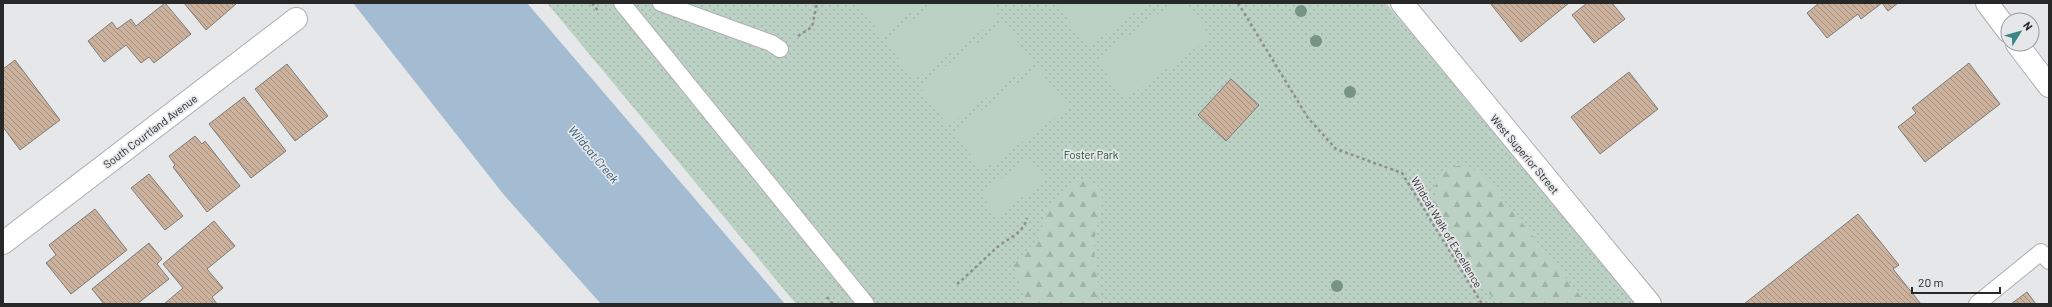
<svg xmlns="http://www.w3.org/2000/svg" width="2052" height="307" font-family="Barlow,sans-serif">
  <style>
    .green { fill: url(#green-dots) }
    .forest { fill: url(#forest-firs) }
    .pitch { fill: #bbd1c3 }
    .water { fill: #a4bcd2 }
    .building { fill: url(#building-back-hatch); stroke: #7e7c7b }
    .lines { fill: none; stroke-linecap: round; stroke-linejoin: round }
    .service-casing { stroke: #aeaeb0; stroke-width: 18 }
    .minor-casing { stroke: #aeaeb0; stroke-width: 24 }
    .primary-casing { stroke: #aeaeb0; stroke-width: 24 }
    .path { stroke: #8f8f91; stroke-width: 2.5; stroke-dasharray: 3 3; stroke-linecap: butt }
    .service { stroke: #fff; stroke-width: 16 }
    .minor { stroke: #fff; stroke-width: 22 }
    .primary { stroke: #fff; stroke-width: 22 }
    .tree { fill: #779385 }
    .labels { text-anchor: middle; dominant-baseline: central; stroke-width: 3.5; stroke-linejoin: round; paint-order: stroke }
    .street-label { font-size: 11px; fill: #282829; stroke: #e6e7e9 }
    .park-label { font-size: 11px; fill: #1d4f34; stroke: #e6e7e9 }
    .water-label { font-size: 12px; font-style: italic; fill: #335a7c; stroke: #e6e7e9 }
  </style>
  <defs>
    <pattern id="green-dots" width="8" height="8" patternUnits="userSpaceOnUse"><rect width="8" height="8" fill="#bbd1c3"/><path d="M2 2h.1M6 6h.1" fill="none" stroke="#a1b3a8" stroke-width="1.8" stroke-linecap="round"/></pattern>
    <pattern id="forest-firs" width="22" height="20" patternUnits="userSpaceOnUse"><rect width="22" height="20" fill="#bbd1c3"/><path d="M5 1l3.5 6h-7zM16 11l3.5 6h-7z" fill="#a1b3a8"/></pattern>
    <pattern id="building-back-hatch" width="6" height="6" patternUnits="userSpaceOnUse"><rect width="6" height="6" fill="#ccb29d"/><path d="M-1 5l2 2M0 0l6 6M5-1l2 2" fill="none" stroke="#a69180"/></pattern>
  </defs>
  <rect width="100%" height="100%" fill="#e6e7e9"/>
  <path class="green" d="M547 3H1386L1636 304H796Z"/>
  <path class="forest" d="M1464 165 1483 174 1587 304H1496L1436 208C1433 183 1435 168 1464 165Z
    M1083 179 1097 184 1103 201 1094 241 1095 263 1099 291 1097 304H1022L1025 295 1016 276 1013 264 1038 239 1044 217 1055 203 1073 185Z"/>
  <path class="pitch" d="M857 3H924L881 35Z
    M936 3H990L1000 17 914 80 885 40Z
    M1065 3H1148L1088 47 1059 7Z
    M1173 3H1186L1211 37 1125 99 1096 60Z
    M1004 23 1033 63 948 126 919 86Z
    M1038 68 1068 108 983 171 953 132Z
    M1029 158 1045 181 997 216 980 194Z"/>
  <path class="water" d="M353 3H527L785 304H601L504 195Z"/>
  <path class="building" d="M165 3 191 34 154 63 149 57 141 63 126 45 104 62 88 41 112 22 117 29 131 19 136 26Z
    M184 3H235L236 4 206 30Z
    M1490 3H1569L1521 42Z
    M1587 3H1612L1625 19 1594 43 1572 15Z
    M1819 3H1882L1861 19 1858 14 1827 38 1807 13Z
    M1882 3H1898L1888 11Z
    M15 60 60 120 20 150 3 127V69Z
    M1969 63 2000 104 1925 162 1898 127 1916 113 1912 108Z
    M287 64 328 116 295 141 255 89Z
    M1629 72 1658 109 1600 154 1571 117Z
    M1231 79 1259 105 1226 141 1198 115Z
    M244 97 286 151 251 178 209 124Z
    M195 136 202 144 205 141 240 186 207 212 173 167 175 165 169 156Z
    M149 174 183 216 165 230 131 188Z
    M95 209 127 250 71 294 46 263 56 255 49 245Z
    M1858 214 1899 265 1893 269 1921 304H1744Z
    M214 221 235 246 207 269 223 288 212 297 217 304H164L183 288 163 264Z
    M149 243 162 259 157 264 169 279 137 304H104L92 289Z
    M2027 292 2036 304H2011Z"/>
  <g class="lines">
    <defs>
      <path id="service" d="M622 3 866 304
        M661 3 771 43 780 49
        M1977 304 2041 252 2049 261"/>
      <path id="minor" d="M1402 3 1650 304
        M3 243 296 19"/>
      <path id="primary" d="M1987 3 2008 31
        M2017 44 2049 86"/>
    </defs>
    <use href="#service" class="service-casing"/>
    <use href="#minor" class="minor-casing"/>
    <use href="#primary" class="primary-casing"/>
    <path class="path" d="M592 3 599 12
      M1238 3 1308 118 1336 149 1402 173 1482 304
      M798 36 812 27 817 3
      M957 284C970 273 982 261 994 250 1005 239 1023 235 1027 218
      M827 297 833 304"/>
    <use href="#service" class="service"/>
    <use href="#minor" class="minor"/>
    <use href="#primary" class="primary"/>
  </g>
  <g class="tree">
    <circle cx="1301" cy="11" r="6"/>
    <circle cx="1316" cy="41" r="6"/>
    <circle cx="1350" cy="92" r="6"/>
    <circle cx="1337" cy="286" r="6"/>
  </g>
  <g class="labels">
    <g class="street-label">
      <text transform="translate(150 131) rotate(-37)">South Courtland Avenue</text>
      <text transform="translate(1525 154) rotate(50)">West Superior Street</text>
      <text transform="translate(1447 232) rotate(59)">Wildcat Walk of Excellence</text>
    </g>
    <g class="park-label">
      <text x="1091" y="154">Foster Park</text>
    </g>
    <g class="water-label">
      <text transform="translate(594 154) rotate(50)">Wildcat Creek</text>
    </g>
  </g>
  <rect width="2052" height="307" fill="none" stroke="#282829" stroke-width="8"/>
  <g transform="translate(2020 32) rotate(53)"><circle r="19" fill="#e6e7e9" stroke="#9a9b9c"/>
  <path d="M0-3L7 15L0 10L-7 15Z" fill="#3b8487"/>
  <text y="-6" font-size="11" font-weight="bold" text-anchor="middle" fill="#282829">N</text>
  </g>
  <path d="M1912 287v6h88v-6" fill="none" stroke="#282829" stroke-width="2"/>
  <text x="1918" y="287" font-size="12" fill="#282829" stroke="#e6e7e9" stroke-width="3" paint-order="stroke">20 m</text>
</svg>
